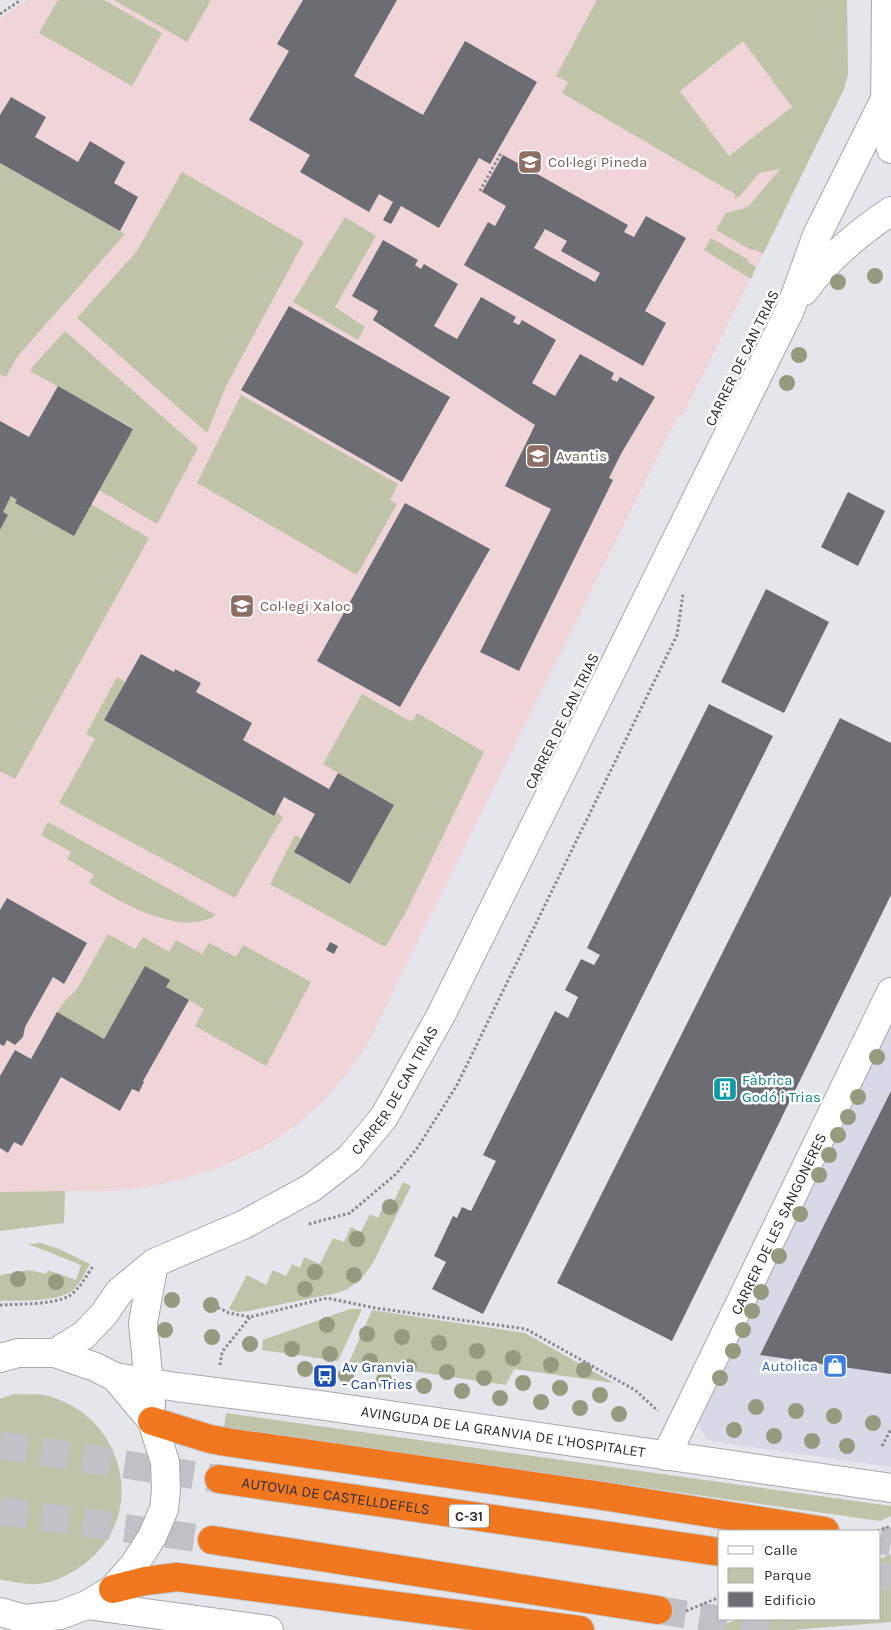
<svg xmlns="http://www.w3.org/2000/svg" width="891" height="1630" font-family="Karla,sans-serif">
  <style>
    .built { fill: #d8d9e6 }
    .education { fill: #f0d5d8 }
    .green { fill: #bfc3a7; fill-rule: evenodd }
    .building { fill: #6c6d72; fill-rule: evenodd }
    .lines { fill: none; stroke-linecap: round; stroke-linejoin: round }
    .highway-tunnel { stroke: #c0c1c6; stroke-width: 28; stroke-dasharray: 28 14; stroke-linecap: butt }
    .street-casing { stroke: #a8a8ae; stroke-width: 30 }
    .secondary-casing { stroke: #a8a8ae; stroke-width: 30 }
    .highway-casing { stroke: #c4c4c5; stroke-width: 30 }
    .path { stroke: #8a8a8e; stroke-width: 3; stroke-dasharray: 2.5 2.5; stroke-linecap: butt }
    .street { stroke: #fff; stroke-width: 28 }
    .secondary { stroke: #fff; stroke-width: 28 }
    .highway { stroke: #f2781f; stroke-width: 28 }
    .tree { fill: #969a7f }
    .labels { text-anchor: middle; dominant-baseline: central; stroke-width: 5; stroke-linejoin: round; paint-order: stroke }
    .shield { fill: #fff; stroke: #6c6c6d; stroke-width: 1 }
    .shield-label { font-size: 14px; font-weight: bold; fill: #2d2d2f }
    .education-label { font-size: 15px; fill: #785e54; stroke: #fff; text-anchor: start }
    .street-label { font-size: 15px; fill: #2d2d2f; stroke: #fff }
    .culture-label { font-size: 15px; fill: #0d838f; stroke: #fff; text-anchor: start }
    .shop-label { font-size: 15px; fill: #366cbe; stroke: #fff; text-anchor: end }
    .transit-label { font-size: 15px; fill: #164399; stroke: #fff; text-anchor: start }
  </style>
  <rect width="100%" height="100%" fill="#e5e6ec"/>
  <path class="built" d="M891 1023V1467L717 1442 710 1440 704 1436 700 1429 699 1417Z"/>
  <path class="education" d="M26 0H847L848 75 844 89 683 416 680 414 674 424 367 1045 348 1073 322 1103 293 1128 264 1147 218 1168 176 1181 148 1187 115 1191 0 1192V18Z"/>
  <path class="green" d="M58 0H104L162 33 132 86 39 33Z
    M114 0H211L187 42Z
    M597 0H847L848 75 844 89 763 254 754 249 753 251 716 230 726 213 742 209 749 206 780 169 759 173 739 197 735 198V194L562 93 568 82 556 76ZM743 41 792 107 729 156 680 91Z
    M0 163 125 234 17 357 6 377 0 374Z
    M182 172 304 242 226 386 207 433 77 318 137 251Z
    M345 217 376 236 335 307 365 327 358 340 293 302Z
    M711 238 749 260 748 262 756 267 751 279 704 250Z
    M65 331 198 448 157 524 99 490 133 428 30 371 33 366Z
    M241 395 398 484 390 500 397 504 357 575 197 483Z
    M11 496 17 500 15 503 91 504 149 538 15 779 0 771V530L8 515 3 512Z
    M117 677 125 682 104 720 273 816 276 812 283 817 235 898 59 803 95 739 86 734Z
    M362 694 410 721 413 720 417 713 484 752 405 914 385 947 270 884 295 835 301 838 294 852 350 884 394 805 323 764Z
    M48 822 216 915C180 938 120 902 89 883L94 875 67 859 71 852 41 835Z
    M108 934 135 949 143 937 169 952 176 940 202 954 209 943 236 957 243 945 311 982 266 1066 195 1026 204 1009 166 987 145 967 104 1039 57 1012 66 1000 77 989Z
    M403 1182 411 1186 373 1263 361 1279 348 1289 337 1293 248 1311 237 1312 229 1309 247 1275 266 1285 273 1270 286 1276 292 1264 300 1268 304 1257 320 1264 333 1238 344 1242 351 1227 361 1232 370 1214 378 1218 386 1200 393 1203Z
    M65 1191 64 1223 0 1231V1192Z
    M41 1243 59 1249 90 1264C85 1273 80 1283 73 1290 57 1303 20 1300 0 1301V1275L30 1270 46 1274 48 1270 76 1280 81 1265 28 1244Z
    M350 1309H362L338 1361 262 1350 263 1340Z
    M372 1310 525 1333 614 1383 514 1369 506 1385 349 1362Z
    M14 1394C25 1395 38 1393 48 1396 126 1417 149 1517 83 1565 70 1574 54 1583 38 1584 26 1585 12 1581 0 1580V1399Z
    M226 1413 891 1506V1516L880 1521 233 1429 224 1427Z
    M891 1554V1622L792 1630H711L738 1619H880V1559Z"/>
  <path class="building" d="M303 0H397L354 76 423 115 465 41 537 82 490 164 479 158 439 228 401 206 391 224 383 220 393 202 379 194 369 212 300 172 310 155 249 120 289 51 277 44Z
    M11 97 46 117 35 137 78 162 90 141 125 162 114 183 138 197 120 231 0 163V115Z
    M503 155 628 225 624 232 634 237 646 216 686 238 645 311 666 323 643 366 464 265 488 222 495 226 506 206 482 192ZM545 229 567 241 561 251 600 273 595 282 534 248Z
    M383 240 418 260 415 265 421 269 424 264 458 284 434 326 457 339 481 297 516 317 513 322 519 325 522 320 556 340 532 383 555 396 580 354 614 373 611 379 617 382 620 377 655 397 622 452 609 478 613 480 519 671 480 652 551 509 505 486 535 425 373 320 378 311 352 296Z
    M289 306 450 397 402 482 241 390Z
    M58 386 133 429 74 536 15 503 17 500 11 496 3 512 8 515 0 530V421L29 437Z
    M848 492 885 511 858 566 821 547Z
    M405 503 490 549 400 707 317 661Z
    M766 589 829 622 784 713 721 682Z
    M141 654 174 672 175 669 201 683 196 692 252 723 243 740 329 789 338 773 394 805 350 884 294 852 315 814 284 797 274 816 104 720Z
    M709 704 773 736 483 1314 432 1289 446 1262 434 1256 453 1216 457 1218 462 1207 471 1211 496 1161 483 1155 555 1011 568 1018 578 997 565 990 581 959 594 965 600 955 587 948Z
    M840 718 891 743V895L672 1341 557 1283Z
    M7 898 87 943 64 984 53 977 25 1027 23 1037 15 1045 7 1040 4 1046 0 1044V910Z
    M330 942 338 946 334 954 326 950Z
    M145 966 170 980 166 987 189 1000 143 1081 144 1082 139 1092 132 1089 120 1111 61 1077 22 1146 14 1142 8 1153 0 1148V1076L15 1050 31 1059 57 1012 104 1039Z
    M891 1091V1374L760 1355 826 1221Z"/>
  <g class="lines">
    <path class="highway-tunnel" d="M0 1445 219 1479
      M0 1511 212 1540
      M880 1540 891 1542
      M880 1576 891 1577
      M658 1610 785 1630"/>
    <defs>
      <g id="street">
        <path d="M886 0 885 118 891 149"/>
        <path d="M804 291C827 259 858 233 891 211"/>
        <path id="s1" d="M55 1353 84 1335 104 1314 119 1292 154 1263 243 1225 311 1188 350 1158 384 1117 441 1015 790 310 817 235 885 99"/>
        <path d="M151 1405 143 1323 154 1263"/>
        <path id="s2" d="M666 1456 891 992"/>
      </g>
      <g id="secondary">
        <path d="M0 1358 18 1353H55L95 1367 115 1377 152 1421 165 1462 166 1490 164 1509 152 1537 134 1565 113 1589 87 1605 60 1615 25 1619 0 1612"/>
        <path id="s3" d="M115 1377 176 1387 319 1405 891 1488"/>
        <path d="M87 1605 269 1630"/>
      </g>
      <g id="highway">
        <path d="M152 1421 210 1439 226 1442 596 1495 825 1531"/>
        <path id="s4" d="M219 1479 720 1552"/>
        <path d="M212 1540 658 1610"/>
        <path d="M113 1589 145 1581 177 1577 580 1630"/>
      </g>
    </defs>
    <use href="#street" class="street-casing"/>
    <use href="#secondary" class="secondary-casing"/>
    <use href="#highway" class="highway-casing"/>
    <path class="path" d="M0 14 21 0
      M480 191 501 153
      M309 1224 350 1213 396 1174 418 1147 457 1085 677 635 683 594
      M209 1303 229 1313 250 1317 327 1298 375 1308 526 1329 635 1390 658 1411
      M0 1305C18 1304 53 1305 69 1296 78 1291 88 1274 93 1266
      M220 1365 222 1352 250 1317
      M882 1446 891 1429
      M877 1531 891 1526
      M686 1611 720 1597"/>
    <use href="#street" class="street"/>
    <use href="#secondary" class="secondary"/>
    <use href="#highway" class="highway"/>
  </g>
  <g class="tree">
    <circle cx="875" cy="276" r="8"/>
    <circle cx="838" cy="282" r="8"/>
    <circle cx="799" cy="355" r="8"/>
    <circle cx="787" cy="383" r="8"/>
    <circle cx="877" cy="1057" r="8"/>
    <circle cx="858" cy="1097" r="8"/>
    <circle cx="848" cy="1117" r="8"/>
    <circle cx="838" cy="1135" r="8"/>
    <circle cx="829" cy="1155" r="8"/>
    <circle cx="819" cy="1175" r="8"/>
    <circle cx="390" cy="1207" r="8"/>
    <circle cx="800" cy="1214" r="8"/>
    <circle cx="357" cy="1239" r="8"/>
    <circle cx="779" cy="1256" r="8"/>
    <circle cx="315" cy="1272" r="8"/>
    <circle cx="354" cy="1275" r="8"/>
    <circle cx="18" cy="1279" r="8"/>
    <circle cx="56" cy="1282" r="8"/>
    <circle cx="305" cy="1289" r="8"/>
    <circle cx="761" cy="1292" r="8"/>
    <circle cx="172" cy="1300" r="8"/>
    <circle cx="211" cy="1305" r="8"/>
    <circle cx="752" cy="1311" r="8"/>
    <circle cx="327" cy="1325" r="8"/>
    <circle cx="165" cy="1330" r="8"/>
    <circle cx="743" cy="1330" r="8"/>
    <circle cx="367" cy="1334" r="8"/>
    <circle cx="212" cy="1337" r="8"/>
    <circle cx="402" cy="1337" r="8"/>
    <circle cx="439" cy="1343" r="8"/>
    <circle cx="250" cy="1344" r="8"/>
    <circle cx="292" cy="1349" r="8"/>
    <circle cx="477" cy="1351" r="8"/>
    <circle cx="733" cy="1351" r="8"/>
    <circle cx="330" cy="1354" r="8"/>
    <circle cx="513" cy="1358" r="8"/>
    <circle cx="370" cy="1361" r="8"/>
    <circle cx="551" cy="1365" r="8"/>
    <circle cx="409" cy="1367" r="8"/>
    <circle cx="305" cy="1369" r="8"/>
    <circle cx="584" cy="1370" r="8"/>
    <circle cx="447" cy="1372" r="8"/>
    <circle cx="346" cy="1375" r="8"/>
    <circle cx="484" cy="1378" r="8"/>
    <circle cx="720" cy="1378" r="8"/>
    <circle cx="384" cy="1380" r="8"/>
    <circle cx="523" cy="1383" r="8"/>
    <circle cx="424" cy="1386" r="8"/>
    <circle cx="560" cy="1388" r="8"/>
    <circle cx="462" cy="1391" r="8"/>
    <circle cx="600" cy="1395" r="8"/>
    <circle cx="500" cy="1398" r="8"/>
    <circle cx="541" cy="1402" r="8"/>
    <circle cx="756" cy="1407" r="8"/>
    <circle cx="580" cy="1408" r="8"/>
    <circle cx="796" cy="1411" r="8"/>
    <circle cx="619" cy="1414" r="8"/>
    <circle cx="834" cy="1416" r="8"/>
    <circle cx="873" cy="1423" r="8"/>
    <circle cx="734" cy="1430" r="8"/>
    <circle cx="774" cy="1436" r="8"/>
    <circle cx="812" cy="1441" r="8"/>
    <circle cx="847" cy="1446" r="8"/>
  </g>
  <defs>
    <symbol id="school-square" viewBox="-11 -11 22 22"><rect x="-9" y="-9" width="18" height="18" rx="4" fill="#8d6e63" stroke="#fff"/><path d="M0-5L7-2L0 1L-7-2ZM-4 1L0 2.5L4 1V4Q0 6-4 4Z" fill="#fff"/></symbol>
    <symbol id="building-square" viewBox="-11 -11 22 22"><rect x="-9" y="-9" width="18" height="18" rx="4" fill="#0f9aa8" stroke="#fff"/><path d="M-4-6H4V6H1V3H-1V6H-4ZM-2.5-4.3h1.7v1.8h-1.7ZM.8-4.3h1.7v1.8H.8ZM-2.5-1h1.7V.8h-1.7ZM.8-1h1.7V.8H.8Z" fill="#fff"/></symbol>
    <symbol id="shop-square" viewBox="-11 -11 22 22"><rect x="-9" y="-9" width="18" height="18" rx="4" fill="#3f7fe0" stroke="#fff"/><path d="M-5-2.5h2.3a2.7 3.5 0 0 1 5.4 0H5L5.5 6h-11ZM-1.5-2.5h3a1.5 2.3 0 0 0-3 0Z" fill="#fff"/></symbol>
    <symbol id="bus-square" viewBox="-11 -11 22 22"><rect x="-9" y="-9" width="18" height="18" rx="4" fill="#1a4fb4" stroke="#fff"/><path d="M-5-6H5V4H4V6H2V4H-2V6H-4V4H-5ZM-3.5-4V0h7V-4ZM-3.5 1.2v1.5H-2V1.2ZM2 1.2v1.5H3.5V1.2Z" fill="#fff"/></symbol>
  </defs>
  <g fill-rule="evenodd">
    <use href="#school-square" x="516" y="148" width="28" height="28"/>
    <use href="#school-square" x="524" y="442" width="28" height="28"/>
    <use href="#school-square" x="228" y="592" width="28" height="28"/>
    <use href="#building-square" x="711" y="1075" width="28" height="28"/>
    <use href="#shop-square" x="821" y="1352" width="28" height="28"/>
    <use href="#bus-square" x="311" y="1362" width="28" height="28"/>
  </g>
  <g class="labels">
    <rect class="shield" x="449" y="1504.5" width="40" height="23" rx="4"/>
    <g class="shield-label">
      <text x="469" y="1516">C-31</text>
    </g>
    <g class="education-label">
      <text x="548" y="162">Col·legi Pineda</text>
      <text x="556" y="456">Avantis</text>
      <text x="260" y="606">Col·legi Xaloc</text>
    </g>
    <g class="street-label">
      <text transform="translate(742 358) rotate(-64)">CARRER DE CAN TRIAS</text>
      <text transform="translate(562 721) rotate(-64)">CARRER DE CAN TRIAS</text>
      <text stroke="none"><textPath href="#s1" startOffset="440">CARRER DE CAN TRIAS</textPath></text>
      <text stroke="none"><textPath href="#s2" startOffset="258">CARRER DE LES SANGONERES</textPath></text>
      <text stroke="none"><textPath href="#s3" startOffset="392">AVINGUDA DE LA GRANVIA DE L'HOSPITALET</textPath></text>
      <text stroke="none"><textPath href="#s4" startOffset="118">AUTOVIA DE CASTELLDEFELS</textPath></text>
    </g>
    <g class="culture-label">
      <text x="742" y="1080">Fàbrica<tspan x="742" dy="17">Godó i Trias</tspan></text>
    </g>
    <g class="shop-label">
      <text x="818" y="1366">Autolica</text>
    </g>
    <g class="transit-label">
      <text x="342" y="1367">Av Granvia<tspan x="342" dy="17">- Can Tries</tspan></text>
    </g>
  </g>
  <rect x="718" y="1530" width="162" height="90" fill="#ffffff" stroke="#ababac"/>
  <rect x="728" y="1546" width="25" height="8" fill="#ffffff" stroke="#ababac"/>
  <text x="764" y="1555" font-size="15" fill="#2d2d2f">Calle</text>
  <rect x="728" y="1568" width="25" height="15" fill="#bfc3a7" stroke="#ababac"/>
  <text x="764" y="1580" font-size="15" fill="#2d2d2f">Parque</text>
  <rect x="728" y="1592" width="25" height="15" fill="#6c6d72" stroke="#ababac"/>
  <text x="764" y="1605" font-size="15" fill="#2d2d2f">Edificio</text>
</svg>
